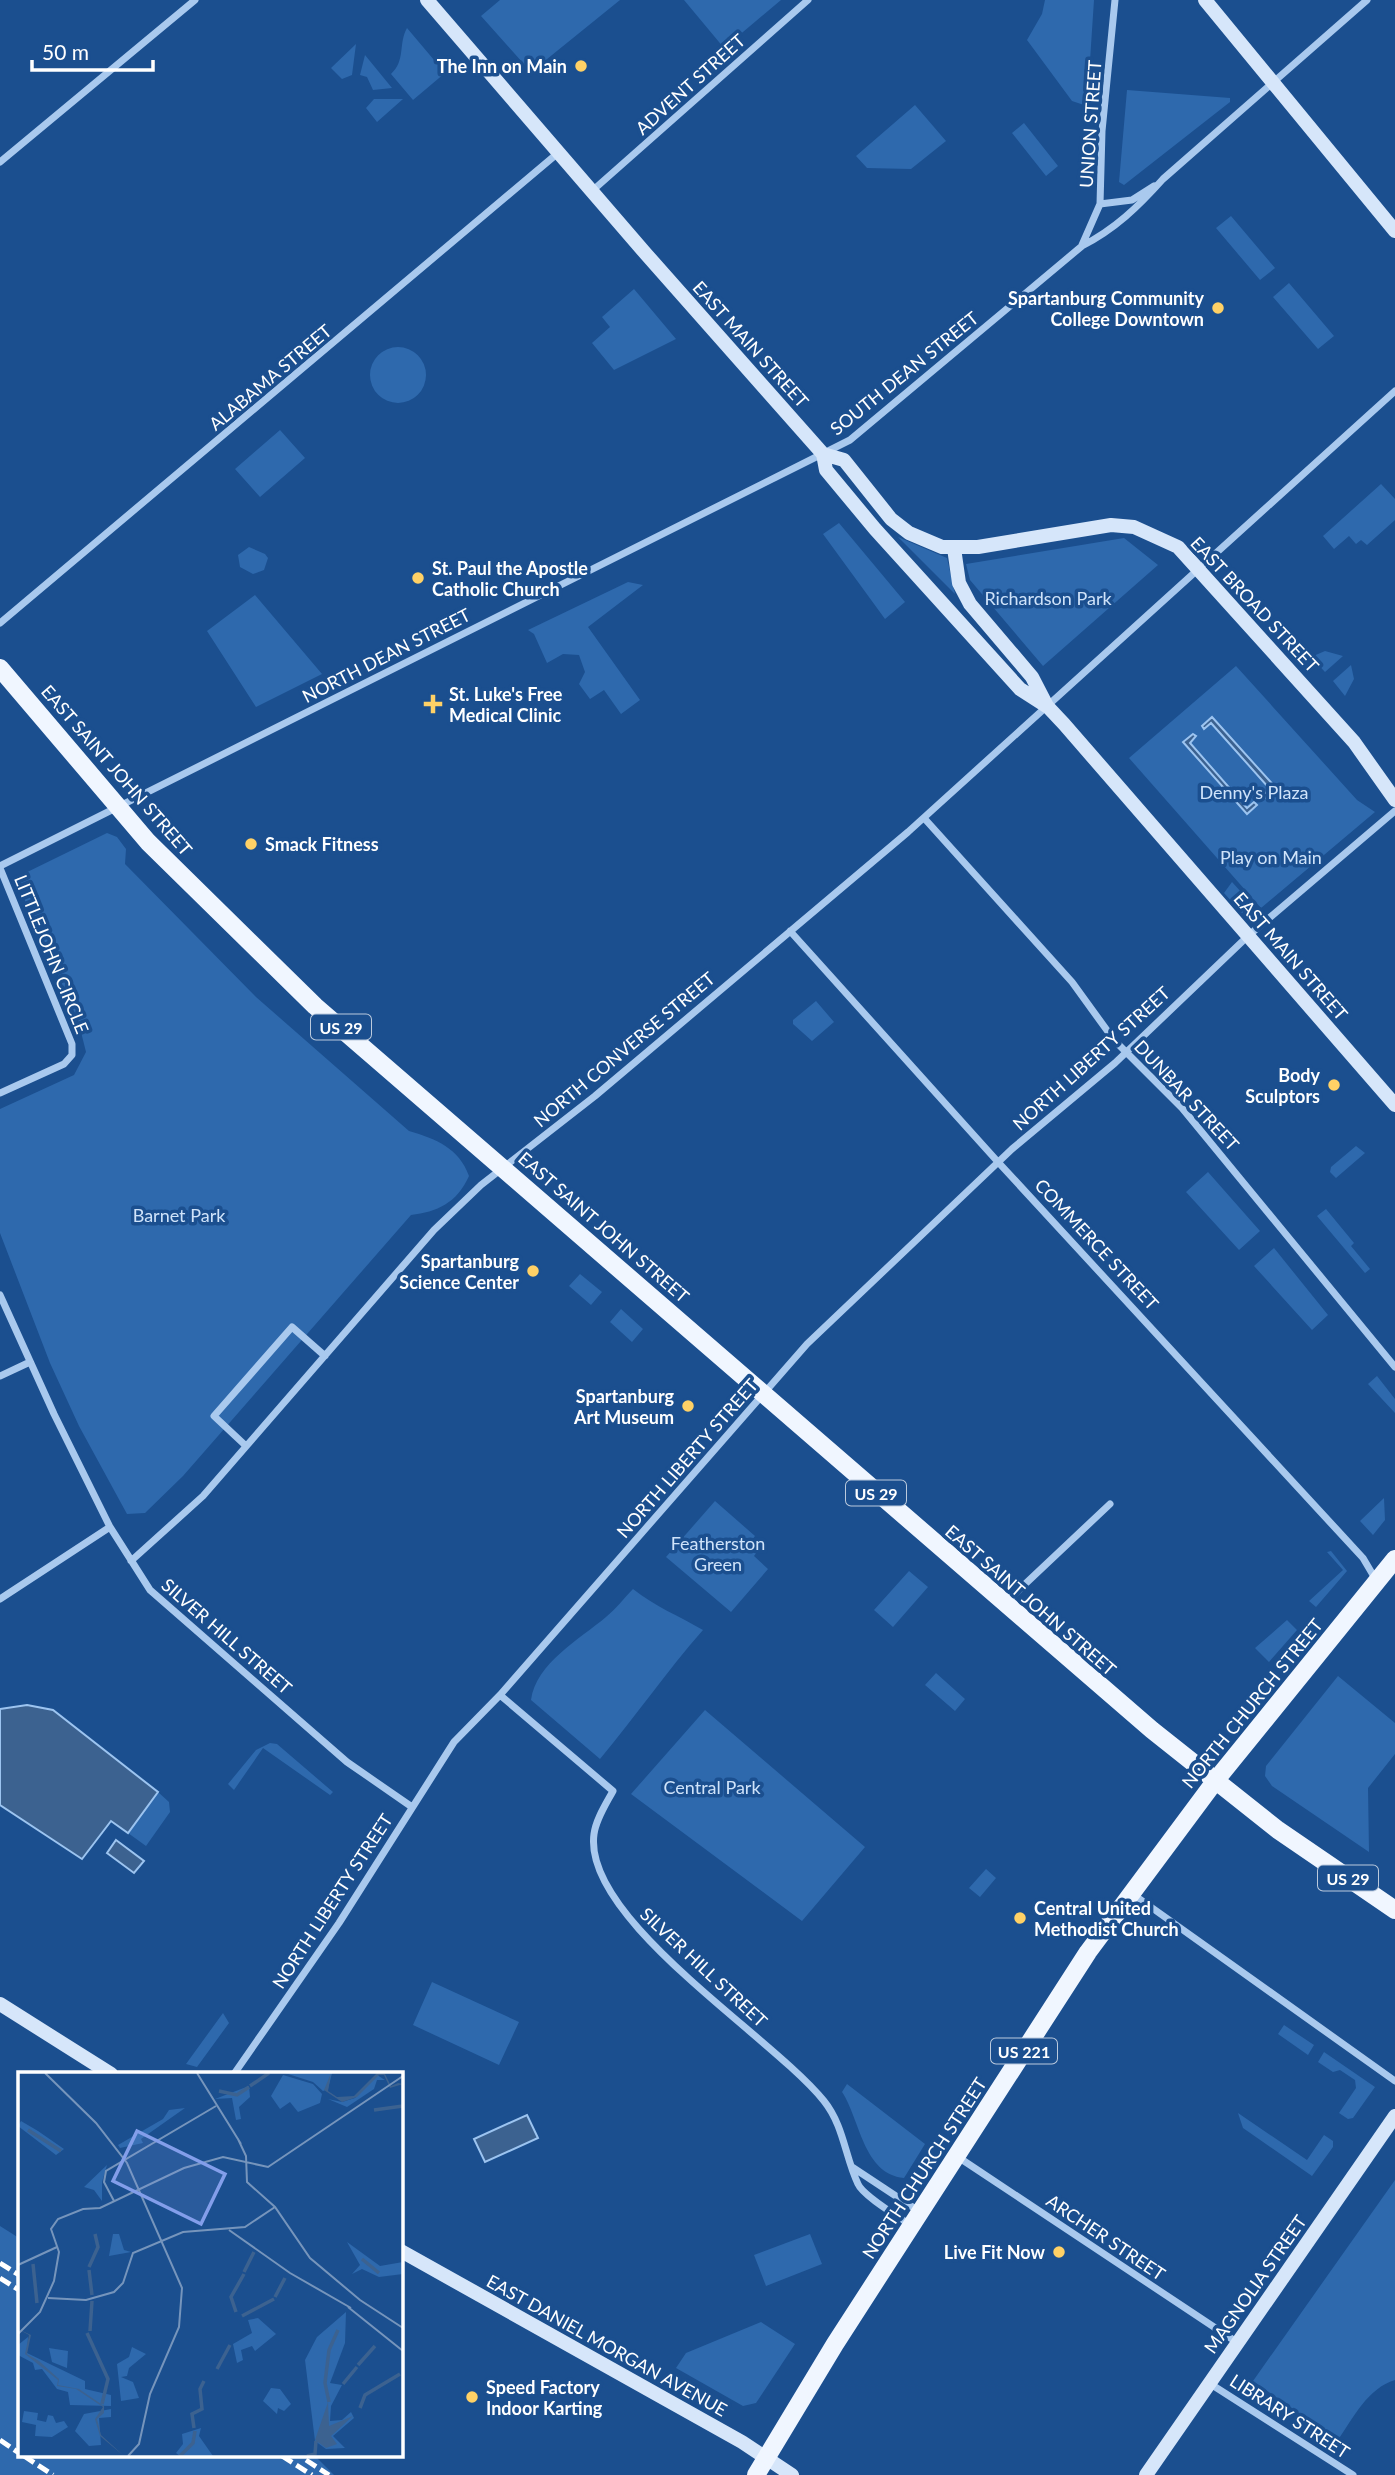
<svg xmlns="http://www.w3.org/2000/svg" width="1395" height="2475" font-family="Lato,sans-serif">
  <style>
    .green { fill: #2e69ad }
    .water { fill: #3c6290; stroke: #9cc4f0; stroke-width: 2 }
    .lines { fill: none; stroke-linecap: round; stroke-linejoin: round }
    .street { stroke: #a9c9ee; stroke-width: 7 }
    .secondary { stroke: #d6e6fa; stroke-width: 14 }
    .primary { stroke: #f0f6ff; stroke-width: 18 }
    .rail { stroke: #fff; stroke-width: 5; stroke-dasharray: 12 5; stroke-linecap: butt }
    .poi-dot { fill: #ffd166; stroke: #1b4f8f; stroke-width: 2.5 }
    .labels { text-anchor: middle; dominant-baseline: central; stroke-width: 7; stroke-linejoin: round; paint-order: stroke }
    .shield { fill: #1b4f8f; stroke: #bbcadd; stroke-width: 2 }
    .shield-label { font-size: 16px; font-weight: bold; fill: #fff }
    .poi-label { font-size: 18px; font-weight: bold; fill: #fff; stroke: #1b4f8f; text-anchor: end }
    .street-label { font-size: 18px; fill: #fff; stroke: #1b4f8f }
    .park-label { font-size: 18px; fill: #cfe3fa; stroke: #1b4f8f }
    .inset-river { fill: none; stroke: #3c6290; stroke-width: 3.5 }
    .inset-road { fill: none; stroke: #7695bc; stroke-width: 2 }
    .view { fill: #839eea; fill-opacity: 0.15; stroke: #839eea; stroke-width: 3.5 }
    .inset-edge { fill: none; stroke: #fff; stroke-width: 3.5 }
  </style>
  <rect width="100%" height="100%" fill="#1b4f8f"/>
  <path class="green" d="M500 0H620L531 72 481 16Z
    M684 0H781L724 48Z
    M1045 0H1094L1087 106 1072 101 1027 40 1042 14Z
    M407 28 445 73 413 100 391 74C406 60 398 44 407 28Z
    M356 44 352 75 342 79 331 68Z
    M365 55 392 88 373 90 367 77 360 75Z
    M1127 90 1230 98V102L1124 185 1119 182Z
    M374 99H403L377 122 366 108Z
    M915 105 946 141 911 169 867 168 856 156Z
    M1024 123 1058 166 1046 176 1012 133Z
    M1231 216 1275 268 1260 280 1216 228Z
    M1289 283 1334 336 1318 349 1273 297Z
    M634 289 676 339 614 370 592 343 610 327 602 317Z
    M370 375a28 28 0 1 1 56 0a28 28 0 1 1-56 0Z
    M280 430 305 458 260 497 235 469Z
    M1381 484 1395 499V520L1367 545 1361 540 1356 544 1349 536 1334 549 1323 536Z
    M839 523 905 602 885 619 823 534Z
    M898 537 947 558 955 594Z
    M1124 538 1158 565 1043 666 970 580 966 564Z
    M249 547 265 554 268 558 264 570 253 574 240 567 238 555Z
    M628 582 643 585 588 627 640 700 621 714 604 690 590 699 579 684 585 672 579 655 563 654 547 663 534 634 528 630Z
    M255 595 322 674 256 707 207 631Z
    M1325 651 1343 656 1325 672 1311 657Z
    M1351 665 1354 679 1345 696 1333 681Z
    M1236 666 1357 800 1375 812 1261 908 1129 758Z
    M107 833 117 837 126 849 125 864 256 997 409 1131C436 1139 459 1148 469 1176 457 1203 437 1212 411 1215L183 1476 145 1513 127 1514 79 1426 50 1363 0 1233V1109L74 1075 86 1052 78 1020 15 878Z
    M1232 882 1252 904 1242 913 1224 893Z
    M816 1001 834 1022 812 1041 793 1024V1020Z
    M1356 1146 1365 1153 1336 1178 1330 1172 1331 1167Z
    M1208 1172 1260 1231 1239 1250 1186 1192Z
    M1326 1209 1354 1243 1351 1246 1370 1269 1365 1273 1317 1216Z
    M1274 1248 1328 1315 1312 1330 1254 1266Z
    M580 1274 602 1292 591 1305 569 1286Z
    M621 1309 643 1329 632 1342 610 1322Z
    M1377 1376 1395 1399V1413L1368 1384Z
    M1384 1498 1385 1520 1373 1535 1360 1521Z
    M715 1501 755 1536 751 1541 760 1548 754 1556 768 1569 731 1612 666 1557Z
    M1331 1551 1347 1571 1316 1607 1309 1601 1343 1570 1327 1552Z
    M909 1571 928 1587 893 1627 874 1610Z
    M633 1589C654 1606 679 1616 703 1630 666 1672 636 1716 600 1759L531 1700C536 1663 580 1639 606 1617 616 1609 624 1598 633 1589Z
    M1287 1620 1297 1630 1269 1662 1255 1648Z
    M936 1673 965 1699 955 1711 925 1685Z
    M1338 1676 1395 1723V1754L1368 1788 1369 1852 1272 1786 1265 1776 1266 1766Z
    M705 1710 865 1847 802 1921 631 1794Z
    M270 1743 277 1744 333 1792 330 1795 263 1748 234 1790 228 1784 256 1750Z
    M158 1792 169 1802 170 1812 146 1846 128 1833Z
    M986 1869 996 1878 980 1897 969 1888Z
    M432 1982 519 2022 499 2065 413 2025Z
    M223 2013 229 2023 197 2067 186 2064Z
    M1284 2025 1314 2045 1308 2055 1278 2034Z
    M1324 2052 1375 2087 1353 2118 1348 2119 1339 2113 1356 2088 1355 2080 1340 2070 1333 2072 1318 2062Z
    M847 2084 925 2144 904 2178C863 2174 860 2119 842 2092Z
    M1238 2113 1307 2160 1324 2135 1333 2141V2147L1312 2176 1243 2128Z
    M1395 2180V2380C1368 2388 1353 2418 1338 2440L1253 2381Z
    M0 2226 19 2238V2456H315L334 2475H0Z
    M810 2234 822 2264 766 2286 754 2255Z
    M761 2322 795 2344 756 2403 743 2406 676 2368 686 2353Z"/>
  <path class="water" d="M1212 717 1276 788 1265 798 1263 795 1269 788 1211 723 1204 729 1202 726Z
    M1193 734 1196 736 1190 743 1247 808 1254 802 1257 805 1247 814 1183 742Z
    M27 1705 53 1710 158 1792 128 1833 111 1821 82 1859 0 1805V1709Z
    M116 1840 144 1861 134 1873 107 1853Z
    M527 2115 538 2138 485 2162 474 2139Z"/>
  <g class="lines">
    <path class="street" d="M0 162 195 0
      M592 191 808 0
      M1100 204 1132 200 1154 186
      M1082 245 1100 204 1102 131 1115 0
      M0 623 558 153
      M924 818 1072 982 1114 1040 1182 1108 1395 1367
      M0 866 850 440 1082 246C1115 229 1138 207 1163 179L1367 0
      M0 868 72 1044V1055L64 1064 0 1093
      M790 931 998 1162 1363 1558 1376 1580
      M0 1295 54 1414 110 1527 150 1590 347 1762 412 1807
      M0 1376 30 1362
      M246 1446 214 1416 292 1327 325 1356
      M131 1561 203 1496 434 1230 481 1185 595 1096 908 832 1395 391
      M0 1599 110 1527
      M1006 1602 1110 1504
      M500 1695 613 1791C606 1804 596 1819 594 1834 582 1919 773 2037 824 2101 844 2126 845 2157 858 2184 863 2196 899 2217 912 2226
      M1134 1895 1395 2081
      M234 2074 339 1923 454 1742 500 1695 807 1344 1012 1149 1115 1063 1248 936 1395 811
      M958 2157 1238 2343
      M852 2167 920 2212
      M1209 2383 1353 2475"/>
    <path class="secondary" d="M427 0 646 254 823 454 826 470 875 529 1020 689 1048 707 1064 724 1395 1105
      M1205 0 1395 231
      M823 454 844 460 891 519 909 533 942 547H978L1111 525 1134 527 1178 547 1354 742 1395 800
      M954 548 959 583 970 604 1032 677 1047 706
      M0 2004 111 2074
      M401 2251 742 2442 792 2475
      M1146 2475 1395 2116"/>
    <path class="primary" d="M0 668 148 842 315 1006 1152 1730 1278 1830 1395 1910
      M756 2475 835 2344 1088 1952 1216 1780 1395 1559"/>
    <path class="rail" d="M0 2263 19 2275
      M0 2278 19 2290
      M0 2440 19 2453
      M24 2456 53 2475
      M282 2456 312 2475
      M306 2460 329 2475"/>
  </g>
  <g class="poi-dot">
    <circle cx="581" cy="66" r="7"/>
    <circle cx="1218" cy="308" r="7"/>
    <circle cx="418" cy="578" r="7"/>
    <path d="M429.5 693.5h7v7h7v7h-7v7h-7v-7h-7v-7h7z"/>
    <circle cx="251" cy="844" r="7"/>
    <circle cx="1334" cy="1085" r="7"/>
    <circle cx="533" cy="1271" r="7"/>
    <circle cx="688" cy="1406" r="7"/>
    <circle cx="1020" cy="1918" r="7"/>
    <circle cx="1059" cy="2252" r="7"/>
    <circle cx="472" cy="2397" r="7"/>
  </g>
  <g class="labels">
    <g class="shield">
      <rect x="311" y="1014.5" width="60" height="25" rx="5"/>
      <rect x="846" y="1480.5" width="60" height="25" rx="5"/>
      <rect x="1318" y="1865.5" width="60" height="25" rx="5"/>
      <rect x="991" y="2038.5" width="66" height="25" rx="5"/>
    </g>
    <g class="shield-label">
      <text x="341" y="1027">US 29</text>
      <text x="876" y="1493">US 29</text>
      <text x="1348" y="1878">US 29</text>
      <text x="1024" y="2051">US 221</text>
    </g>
    <g class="poi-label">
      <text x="567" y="66">The Inn on Main</text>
      <text x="1204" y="298">Spartanburg Community<tspan x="1204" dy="21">College Downtown</tspan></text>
      <text x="432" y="568" text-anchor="start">St. Paul the Apostle<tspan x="432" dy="21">Catholic Church</tspan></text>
      <text x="449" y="694" text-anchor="start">St. Luke's Free<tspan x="449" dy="21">Medical Clinic</tspan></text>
      <text x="265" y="844" text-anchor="start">Smack Fitness</text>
      <text x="1320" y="1075">Body<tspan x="1320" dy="21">Sculptors</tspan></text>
      <text x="519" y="1261">Spartanburg<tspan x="519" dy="21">Science Center</tspan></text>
      <text x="674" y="1396">Spartanburg<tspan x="674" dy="21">Art Museum</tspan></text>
      <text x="1034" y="1908" text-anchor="start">Central United<tspan x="1034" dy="21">Methodist Church</tspan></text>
      <text x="1045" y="2252">Live Fit Now</text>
      <text x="486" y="2387" text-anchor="start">Speed Factory<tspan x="486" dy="21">Indoor Karting</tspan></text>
    </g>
    <g class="street-label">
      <text transform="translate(690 84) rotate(-42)">ADVENT STREET</text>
      <text transform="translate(1090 124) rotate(-86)">UNION STREET</text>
      <text transform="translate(751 344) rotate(48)">EAST MAIN STREET</text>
      <text transform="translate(904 373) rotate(-39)">SOUTH DEAN STREET</text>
      <text transform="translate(270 377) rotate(-40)">ALABAMA STREET</text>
      <text transform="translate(1255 604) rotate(47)">EAST BROAD STREET</text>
      <text transform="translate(386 655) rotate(-27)">NORTH DEAN STREET</text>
      <text transform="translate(117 770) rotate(49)">EAST SAINT JOHN STREET</text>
      <text transform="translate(52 954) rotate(68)">LITTLEJOHN CIRCLE</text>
      <text transform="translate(1291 956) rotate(49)">EAST MAIN STREET</text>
      <text transform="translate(624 1049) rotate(-40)">NORTH CONVERSE STREET</text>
      <text transform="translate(1091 1058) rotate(-42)">NORTH LIBERTY STREET</text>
      <text transform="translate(1187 1095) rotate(47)">DUNBAR STREET</text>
      <text transform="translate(604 1227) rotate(41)">EAST SAINT JOHN STREET</text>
      <text transform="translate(1097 1244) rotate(47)">COMMERCE STREET</text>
      <text transform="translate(687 1458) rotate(-49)">NORTH LIBERTY STREET</text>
      <text transform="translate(1031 1600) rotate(41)">EAST SAINT JOHN STREET</text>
      <text transform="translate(227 1636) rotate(41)">SILVER HILL STREET</text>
      <text transform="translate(1252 1703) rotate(-51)">NORTH CHURCH STREET</text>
      <text transform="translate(332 1901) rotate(-57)">NORTH LIBERTY STREET</text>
      <text transform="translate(704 1967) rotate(43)">SILVER HILL STREET</text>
      <text transform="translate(924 2168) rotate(-57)">NORTH CHURCH STREET</text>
      <text transform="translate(1106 2237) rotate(34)">ARCHER STREET</text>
      <text transform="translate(1255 2284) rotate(-55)">MAGNOLIA STREET</text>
      <text transform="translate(607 2345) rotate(29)">EAST DANIEL MORGAN AVENUE</text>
      <text transform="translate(1290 2416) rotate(33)">LIBRARY STREET</text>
    </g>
    <g class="park-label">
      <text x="1048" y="598">Richardson Park</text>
      <text x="1254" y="792">Denny's Plaza</text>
      <text x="1271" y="857">Play on Main</text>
      <text x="179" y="1215">Barnet Park</text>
      <text x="718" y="1543">Featherston<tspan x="718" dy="21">Green</tspan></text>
      <text x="712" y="1787">Central Park</text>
    </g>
  </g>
  <g transform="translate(18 2072)">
    <rect width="385" height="385" fill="#1b4f8f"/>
    <path d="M267 1H314L310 17 305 19 295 10ZM265 3 295 12 304 22 302 31 280 40 272 30 262 37 253 24ZM359 3 367 8H359L356 17 329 35 310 27 324 30 337 26ZM231 14 232 25 221 35 223 47 218 48 214 26 197 27ZM167 36 123 67 125 71 102 76 100 73 145 47 151 38ZM3 49 20 59 46 77 38 83 0 54ZM89 93 84 110V129L76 118 66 115ZM95 162H101L106 178 113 180 91 184ZM329 170 362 194 385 190V202L361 205 344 197 334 202 342 193ZM328 240 327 271 312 311 324 313 313 334 312 349 324 348 333 340 336 346 315 364 327 376 308 377 297 369 287 288 299 265ZM240 246 258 262 237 279 234 274 223 278 225 288 219 291 215 272 234 261 230 248ZM10 265 9 281 67 309V317L93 323V334L52 333 50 320 39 317 24 297 17 298 15 291 0 283V273ZM114 275 128 282 111 296 109 304 103 305 115 310 121 326 103 329 99 292 111 285ZM31 276 50 279 49 296 34 290ZM253 316 262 317 273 332 266 339 260 336 259 342 245 329ZM93 337V345L81 346 83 373 71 374 57 359 66 342ZM6 339 20 341 19 348 28 350 30 343 35 344 38 351 46 349 50 355 34 365 17 364 18 353 4 350ZM183 356 181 364 195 384H162L158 381 165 372 164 362Z" fill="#2e69ad"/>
    <path d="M313 1 310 19 319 25 336 24 359 1 367 2 373 14 380 11 385 12 372 16 366 3H361L339 25 324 30 306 18ZM0 257 13 263 9 282 21 289 41 307 40 313 61 317 86 334V341L79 347 83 363 106 384 82 364 77 347 85 335 58 317 39 314 40 308 7 282 11 263ZM310 330 311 354 335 344 313 364 319 372 308 376 297 368Z" fill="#3c6290"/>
    <path class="inset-river" d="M232 14 251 1M201 19 219 23 231 15M356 38 385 34M10 58 43 79M344 187 361 201M15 192 19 231M71 195 80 175 77 162M71 198 74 223M226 200 236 180M257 225 267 206M218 240 213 225 226 202M224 244 256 227M72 259 74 229M69 261 90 307 84 332M340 293 357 274M199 297 212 273M325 312 339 295M311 330 307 311 311 278 320 258M342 336 347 323 382 302M176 356 174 342 184 337 182 317 186 309M162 384 175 371 177 359M289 384 297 382 298 369"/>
    <path class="inset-road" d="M27 1 78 51 109 91 164 216 161 255 132 322 121 372 110 384M179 1 223 72M220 67 228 84 229 110 257 135 292 186 342 228 385 256M96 129 86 110 88 99 198 34M211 158 272 201 333 236M0 193 39 175M30 226 68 228 96 220 105 211 115 181 165 160 227 155 257 135M330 235 385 279M0 262 22 240 36 209 41 180 33 157 40 147 65 137 82 136 166 96 205 85 250 95 385 4"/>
    <path class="view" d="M119 59 207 102 183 152 95 109Z"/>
    <rect width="385" height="385" class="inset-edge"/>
  </g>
  <path d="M32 60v10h121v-10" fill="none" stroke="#ffffff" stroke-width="3.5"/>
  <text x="42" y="60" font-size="21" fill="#ffffff" stroke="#1b4f8f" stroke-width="5" paint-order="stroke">50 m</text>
</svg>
